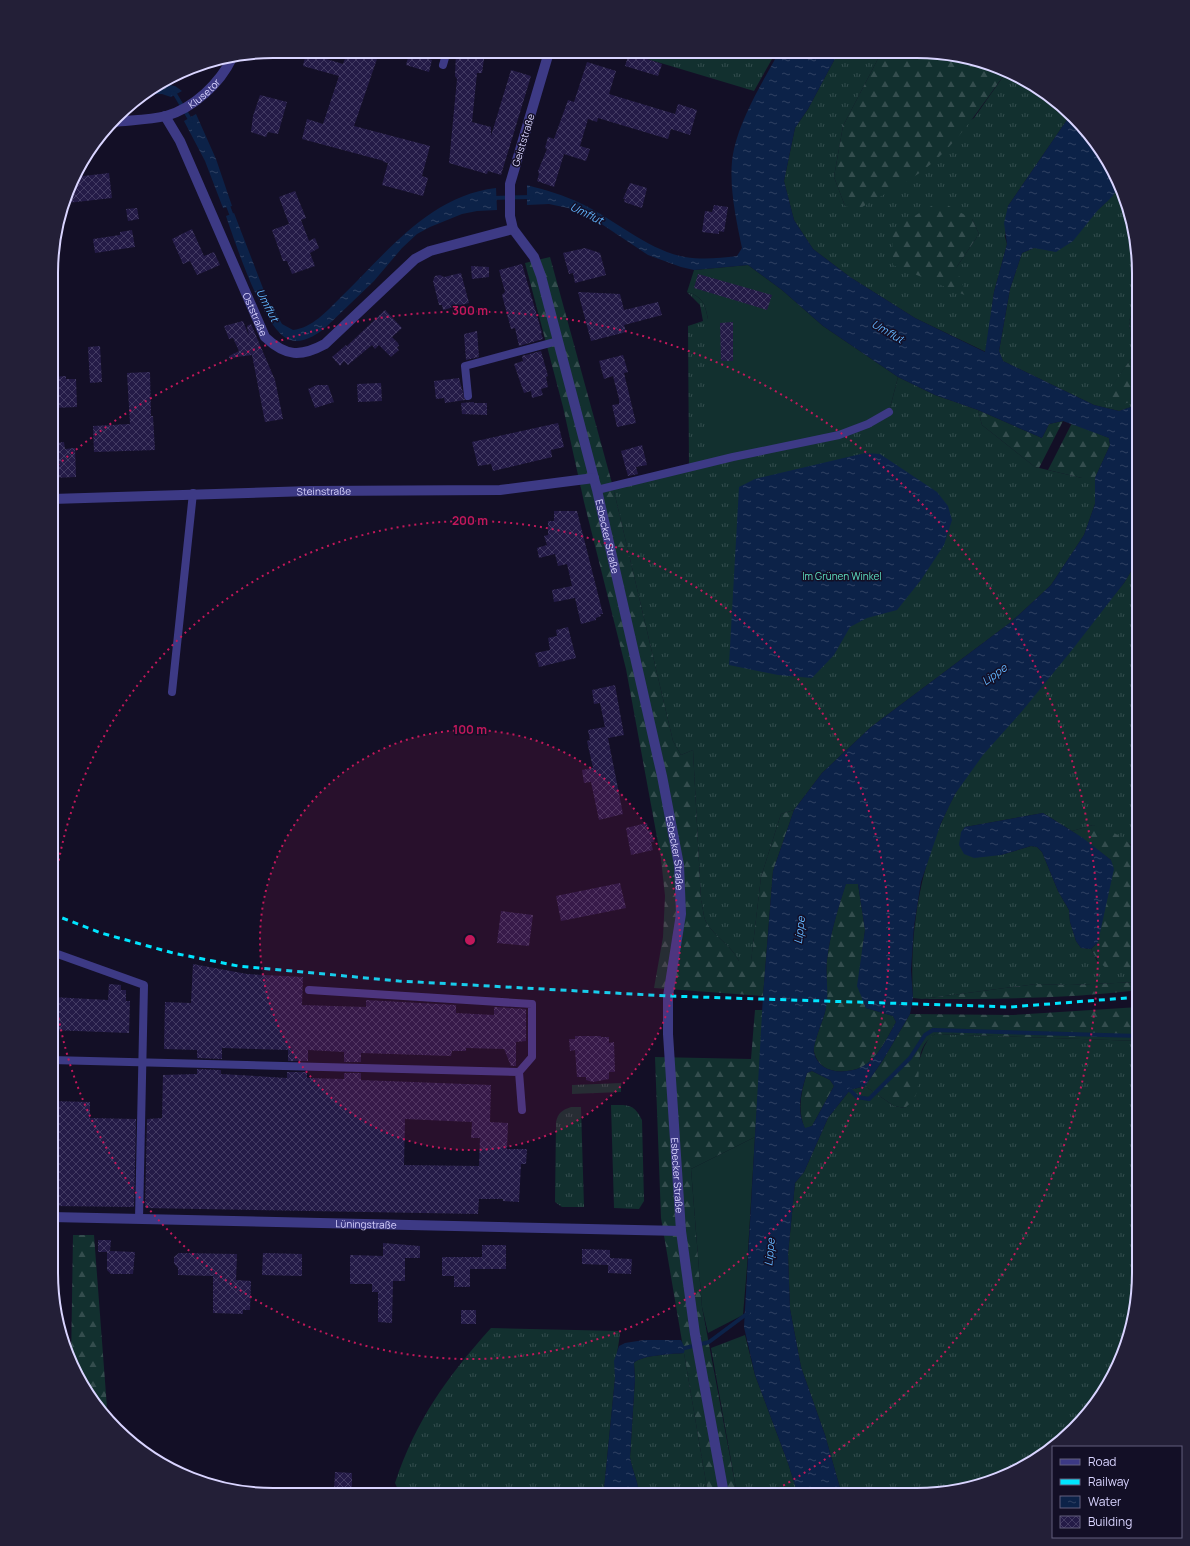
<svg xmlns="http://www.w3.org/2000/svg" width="1190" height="1546" font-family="Manrope,sans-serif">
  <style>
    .grass { fill: url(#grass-tufts); fill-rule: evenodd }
    .forest { fill: url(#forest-firs) }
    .garden { fill: #12302f }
    .water { fill: url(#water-ripples); fill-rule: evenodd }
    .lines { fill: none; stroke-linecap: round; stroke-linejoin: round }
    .stream { stroke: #0c2248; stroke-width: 4 }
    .building { fill: url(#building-cross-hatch); fill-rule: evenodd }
    .service { stroke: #3d3a85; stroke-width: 8 }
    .minor { stroke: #3d3a85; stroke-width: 10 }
    .rail { stroke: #00e5ff; stroke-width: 3; stroke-dasharray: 6 5; stroke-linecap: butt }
    .ring { fill: none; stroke: #c2185b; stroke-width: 2; stroke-dasharray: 2 4 }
    .labels { text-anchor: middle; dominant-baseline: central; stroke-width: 3; stroke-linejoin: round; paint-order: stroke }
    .street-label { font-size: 10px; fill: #d9d4ff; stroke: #130f26 }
    .park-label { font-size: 10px; fill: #5fe0c0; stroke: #130f26 }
    .water-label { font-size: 11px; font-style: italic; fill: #62b6ff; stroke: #130f26 }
    .rim { fill: none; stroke: #d9d4ff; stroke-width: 2 }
    .centre { fill: #c2185b; stroke: #130f26; stroke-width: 2 }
    .ring-label { font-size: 12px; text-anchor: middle; font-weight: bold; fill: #c2185b; stroke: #130f26; stroke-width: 3; stroke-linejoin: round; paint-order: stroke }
  </style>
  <defs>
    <pattern id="grass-tufts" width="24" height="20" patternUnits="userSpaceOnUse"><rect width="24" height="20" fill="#12302f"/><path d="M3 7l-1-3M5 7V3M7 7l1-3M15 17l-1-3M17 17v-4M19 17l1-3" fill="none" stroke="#344d4e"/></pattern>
    <pattern id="forest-firs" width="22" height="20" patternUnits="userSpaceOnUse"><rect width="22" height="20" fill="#12302f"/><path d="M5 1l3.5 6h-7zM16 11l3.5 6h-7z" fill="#344d4e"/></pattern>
    <pattern id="water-ripples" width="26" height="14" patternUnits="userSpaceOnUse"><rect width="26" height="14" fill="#0c2248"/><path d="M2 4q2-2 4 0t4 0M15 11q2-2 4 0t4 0" fill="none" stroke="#2f4163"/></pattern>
    <pattern id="building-cross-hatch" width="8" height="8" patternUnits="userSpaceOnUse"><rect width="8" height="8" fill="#241b47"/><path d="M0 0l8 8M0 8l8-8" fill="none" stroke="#433b63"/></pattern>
  </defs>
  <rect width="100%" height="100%" fill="#130f26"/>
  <path class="grass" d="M646 52H776L754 91 644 58Z
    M838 53H881L843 126 834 177 845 206 974 118 1007 71 1052 97 1071 114 1008 206 1005 237 1007 244 994 292 986 352 915 318 850 277 813 249 794 220 784 181 795 128 808 109ZM972 219 979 234 956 268Z
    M1120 185C1127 204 1141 235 1133 256L1137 258 1139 294 1129 321 1133 356 1102 401 1131 402 1139 389V398L1134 406 1119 411 1094 405 1003 361 999 351 1010 289 1022 253 1034 248C1064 230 1101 216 1120 185Z
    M687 292C703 297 705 304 708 319V464L889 412 898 377 935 395 978 410 982 425 1035 467 1082 478H1095V504L1084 535 1051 585 1011 622 871 727 822 773 794 810 781 814 761 877 751 962 739 961C731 945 715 937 706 922 703 916 703 906 701 900L693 750 681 755 673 741 613 487 689 469 688 326 703 321 700 305Z
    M1139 558V856L1132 845 1093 825 1072 831 1043 813 965 827 1001 855 1031 846 1037 847 1042 852 1058 891 1069 910 1070 922 1076 941 1081 948 1091 949 1097 961 1131 968 1139 965V982L1069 985 1036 984 922 999 913 998C909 928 921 858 954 796 970 766 995 740 1016 714 1052 670 1088 626 1124 583Z
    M935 1034 1139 1041V1288L1127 1344 1102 1396 1064 1440 1015 1472 974 1487 917 1495H842L825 1435 801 1367 790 1309 788 1254 795 1183 804 1172 828 1118 850 1090 865 1086 894 1106 905 1108 918 1083V1063L924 1047 929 1038Z
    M621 1083V1092L572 1094V1085Z
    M611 1105C627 1105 634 1103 642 1120L644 1201 639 1209 614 1208Z
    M571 1107H581L584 1207H562L555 1202 556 1122C558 1113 562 1110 571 1107Z
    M491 1328 620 1331C619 1349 614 1360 615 1378L604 1489 600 1494H400L395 1483C416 1420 447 1377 491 1328Z
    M745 1335 755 1375 788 1463 798 1495 737 1494 711 1348Z
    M684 1353 708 1494H639C638 1481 632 1470 630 1457L635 1379 634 1363C641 1355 672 1354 684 1353Z"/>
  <path class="forest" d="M881 53H946L1007 71C980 107 956 148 918 174 898 187 877 198 857 210L845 206 834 177 843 126Z
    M940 201 972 219 979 234 956 268 967 296 893 265 892 229Z
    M550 257 613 487 673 741 681 755 693 750 701 900C703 906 703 916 706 922 715 937 731 945 739 961H751L761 877 781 814 794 810 773 871 763 996 654 988 663 937 665 896 661 859 626 669 584 502 563 407 525 263Z
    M1139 294V389L1131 402 1118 405 1101 401 1133 356 1129 321Z
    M978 410 1042 438 1049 424 1063 421 1039 468 1035 467 982 425Z
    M1072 423 1109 438 1110 445 1095 478H1082L1048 470Z
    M1093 825C1113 831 1128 838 1139 856V965L1131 968 1107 969 1098 961 1091 949 1098 942 1111 860 1072 831Z
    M846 883 858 884 865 930 858 986 866 1008 893 1016 896 1022C884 1043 874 1069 847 1071 832 1073 818 1068 814 1052 812 1045 823 1021 825 1012 829 996 825 977 827 960 830 934 838 908 846 883Z
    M1139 982V990C1067 999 994 999 922 999L1036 984 1069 985Z
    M1139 1007V1041L935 1034C909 1051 925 1081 914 1099 912 1102 908 1105 905 1108L894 1106 865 1086 883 1060 910 1014 1013 1015Z
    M755 1010H763V1018L755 1137 691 1169 702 1307 737 1494H708L661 1218 655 1057 751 1059Z
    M812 1071 830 1080 834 1086 812 1126 805 1129C797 1110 801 1092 807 1073Z
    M73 1235H94L108 1421 74 1372 71 1364Z"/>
  <path class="garden" d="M748 265 782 290 823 326 898 377 889 412 868 424 708 464V319C705 304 703 297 687 292L694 270Z
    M755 1137 747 1267 743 1315 708 1333 702 1307 691 1169Z"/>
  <path class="water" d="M779 52 838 53 808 109 795 128 784 181 794 220 813 249 850 277 915 318 985 352 994 292 1007 244 1004 223 1008 206 1071 114C1090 133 1110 159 1120 185L1112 197 1098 210 1073 241 1056 252 1034 248 1022 253 1010 289 999 351 1003 361 1094 405 1119 411 1134 406 1139 398V558L1124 583 1072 650 1023 710 983 755 955 794 941 823 921 882 914 926 911 970 913 998 910 1014 883 1060 865 1086 850 1090 828 1118 804 1172 795 1183 788 1254 790 1309 801 1367 825 1435 842 1495H798L788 1463 755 1375 744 1327 763 996 773 871 794 810 822 773 871 727 1011 622 1051 585 1084 535 1095 504V478L1110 445 1109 438 1063 421 1049 424 1042 438 978 410 935 395 898 377 823 326 782 290 748 265 694 270 681 267 648 255 603 225 568 208 549 204 527 205V185C545 190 564 195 582 204 616 220 647 250 685 257 703 260 720 258 737 256L742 248C736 219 727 179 734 149 742 115 762 83 779 52ZM846 884H858L865 930 857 986 866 1008 893 1016 896 1022C884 1043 874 1069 847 1071 832 1073 818 1068 814 1053 812 1045 823 1021 825 1012 830 996 825 977 827 960 830 934 838 909 846 884ZM812 1071 830 1080 834 1086 812 1126 805 1128C796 1110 801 1092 807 1073Z
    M164 84 175 86 182 91 171 97 162 94H147Z
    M196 114 216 159 232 206 223 208 205 161 184 121Z
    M496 188 497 210 477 211 462 214 430 227 417 234 402 248 374 281 326 327C317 335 302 344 290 340 264 332 235 242 226 216L234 213 266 296 282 324 293 330C312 328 327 311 340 298 386 254 428 196 496 188Z
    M865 453 880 454 937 492 948 506 952 520 944 545 921 580 897 610 867 618 850 627 834 655 812 678 778 675 729 665 739 487 755 479Z
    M1043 813 1083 838 1111 860 1114 869 1098 942 1091 949 1081 948 1076 941 1070 922 1069 910 1058 891 1042 852 1037 847 1031 846 1001 855 974 858 964 854 959 845 961 832 965 827Z
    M644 1340H681L685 1348 684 1353C673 1354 641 1355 634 1363L635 1379 630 1457C632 1470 638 1481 639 1494H600L604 1489 615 1378 614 1361 619 1346 625 1343Z"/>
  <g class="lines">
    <path class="stream" d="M172 93 175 94 191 121
      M491 198 532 197
      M227 203 233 219
      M850 1090 857 1097 869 1099 910 1058 925 1035 933 1030 1139 1036
      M685 1348 709 1342 748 1313"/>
  </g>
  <path class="building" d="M348 51H356L377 59 354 126 430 146 422 176 428 178 423 196 382 185 388 163 383 162 384 161 302 139 307 119 323 124 339 76 303 66 306 53 343 64Z
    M456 52H485L482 73H477L472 122 491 127V136L511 70 531 76 501 175 488 171 487 174 449 163 457 79 455 76Z
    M629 53 662 64 658 76 625 66Z
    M409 54 432 60 429 72 406 65Z
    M587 62 616 71 609 94 675 114 678 104 697 110 690 135 671 129 668 139 598 118 597 122 588 119 580 146 590 149 586 161 564 154 554 187 537 181 539 174 538 171 547 149 545 148 548 137 554 139 568 100 574 102Z
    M260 95 287 102 278 134 268 132 266 137 251 132 253 116Z
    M109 173 112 198 67 203 75 177Z
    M630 183 647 188 642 208 624 202 625 199H623Z
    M295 191 306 218 301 220 309 241 315 238 319 248 310 253 315 266 292 274 287 261H283L272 230 289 224 279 197Z
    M714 205 728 207 724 232 719 231V234L702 232 705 211 712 212Z
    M137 208 139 219 128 221 126 209Z
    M192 229 204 256 214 252 220 265 197 275 190 261 183 264 172 239Z
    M132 230 135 247 95 253 93 239 120 235V232Z
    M585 248 600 253 606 275 575 283 573 273 569 274 563 253Z
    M522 264 542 333H541L543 339 519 346 515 328 511 329 502 295 505 292 499 270Z
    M471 266 489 267V277L472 279Z
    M461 273 469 303 443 310 442 305H439L433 281 435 276 440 275 444 277Z
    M698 274 772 295 767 310 694 288Z
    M578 292 620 294 624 310 658 302 662 315 624 325 626 332 591 341Z
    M385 310 402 328 392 337 398 343 399 346 397 347 399 350 391 357 379 345 375 349 372 345 348 365 344 361 340 366 332 357 346 345 347 346Z
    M243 321 249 336 247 326 251 324 275 380 283 419 265 422 252 355 229 358V356L239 351 233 338 229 339 224 326Z
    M733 322V361H721L720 323Z
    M477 331 479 357 466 360 464 334Z
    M100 346 102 382 90 383 88 347Z
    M541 351 548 376 546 377 548 387 541 389 543 395 532 398 531 391 524 393 514 364 523 361 522 356Z
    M623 355 628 372 624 373 636 423 617 427 612 405 619 404V399L613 376 604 379 599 361Z
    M150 372 151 416H153L155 450 94 452 93 426 130 424 127 373Z
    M66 376V379H76L77 407 53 408V377Z
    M459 378 465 400 445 403 444 398 436 399 434 381Z
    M381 383 382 401 358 402 357 384Z
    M317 385H328L334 402 315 408 308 389Z
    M474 402V403H487V415L462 414 461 403Z
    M558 423 564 447 551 450 552 457 493 471 491 464 478 466 472 442Z
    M64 442 65 449 75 448 76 477 52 478 53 443Z
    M642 445 647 465 636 467 638 474 628 476 621 451Z
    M554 511H577L603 614H600L601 616 596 618V620L581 624 575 598 554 602 552 590 572 586 567 564 558 566 555 554 539 558 537 548 547 545 544 536 548 535V521H554Z
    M568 627 576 658 539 667 535 653 550 650 548 638 557 636 556 630Z
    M615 685 624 735 608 738 623 814 599 820 591 782 584 783 582 770 593 768 587 741 590 740 588 730 605 727 600 703 594 704 592 690Z
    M647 823 648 831 651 830 654 842H651L653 850 631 855 626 828Z
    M620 883 626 908 561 921 556 896Z
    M501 911 533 915 529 946 497 943Z
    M193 964 247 974 303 977 302 1005 366 1007V1000L456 1005V1013L494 1015V1007L526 1009V1041L516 1042V1066H511L504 1049 466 1048V1051H452L451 1056 361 1053V1062H344V1052L308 1050V1061H288V1050L222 1048V1059L197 1058V1050L164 1049 165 1002 191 1003Z
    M109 984 121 985V990H126V1001H130L129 1033 51 1030 52 997 108 1000Z
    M575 1036H601V1037H609V1043L614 1042 615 1072H609V1079L593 1082 586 1080V1077H577L575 1050 570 1051 569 1039H575Z
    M197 1069 221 1070V1074L287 1078V1072H307V1078L344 1079V1073H361V1080L491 1085 490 1122 508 1123 507 1149H527L526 1164H521L519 1202 503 1201V1199H479L478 1214 145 1208 147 1119 162 1118 163 1075 197 1074ZM405 1119 472 1122 471 1138H480L479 1166 404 1165Z
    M51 1101 90 1102V1118L136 1119 134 1207 51 1206Z
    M98 1240H111L110 1251 135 1252 133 1274H111L107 1270V1252H98Z
    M383 1243 420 1246V1258H405V1281H393L392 1323 378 1322V1292H372V1284H350V1255L383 1256Z
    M482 1245H506V1269H470V1287H454V1276H442V1257H482Z
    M582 1249 610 1250V1258L632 1259 631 1274 608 1273V1265L582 1264Z
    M179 1253 237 1254 236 1280 251 1281 250 1310H243V1314L213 1313V1276L178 1275V1268L174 1263V1257Z
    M263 1253 302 1254V1276L262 1275Z
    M461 1310H476V1324H461Z
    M335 1472 352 1473V1490H334Z"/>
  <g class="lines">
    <path class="service" d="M443 65 447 51
      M468 396 465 366 558 341
      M597 490 733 457 839 435 868 424 889 412
      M172 692 193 493
      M52 952 144 985 139 1219
      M309 990 532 1004V1057L519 1072 522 1110
      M51 1060 519 1072"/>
    <g class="minor">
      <path id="s1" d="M549 52 510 184V216L513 229 534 257 541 276 597 490 662 776 679 865 681 914 668 996V1034L681 1231 695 1334 724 1494"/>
      <path id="s2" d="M165 116 180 141 265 337C286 357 301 357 325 344L415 259 430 251 513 229"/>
      <path id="s3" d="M113 122C131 120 149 120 166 116 194 108 220 83 232 58"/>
      <path id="s4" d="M52 499 310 491 500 490 594 478"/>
      <path id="s5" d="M51 1217 681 1231"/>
    </g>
    <path class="rail" d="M52 914 101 933 173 953 238 966 399 981 668 996 1010 1007 1139 997"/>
  </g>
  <circle cx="470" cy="940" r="210" fill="#c2185b" fill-opacity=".12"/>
  <g class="ring">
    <circle cx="470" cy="940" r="210"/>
    <path d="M52 914A419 419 0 1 1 52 966"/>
    <path d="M53 469A629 629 0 1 1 770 1493"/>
  </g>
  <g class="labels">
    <g class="street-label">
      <text stroke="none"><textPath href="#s3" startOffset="98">Klusetor</textPath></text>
      <text transform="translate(523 140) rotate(-73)">Geiststraße</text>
      <text stroke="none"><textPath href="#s2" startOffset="218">Oststraße</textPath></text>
      <text stroke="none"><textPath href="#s4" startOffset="272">Steinstraße</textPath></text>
      <text stroke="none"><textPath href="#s1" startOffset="507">Esbecker Straße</textPath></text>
      <text stroke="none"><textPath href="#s1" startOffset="831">Esbecker Straße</textPath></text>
      <text stroke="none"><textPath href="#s1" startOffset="1155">Esbecker Straße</textPath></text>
      <text stroke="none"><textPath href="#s5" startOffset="315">Lüningstraße</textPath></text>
    </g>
    <g class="park-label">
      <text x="842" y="576">Im Grünen Winkel</text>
    </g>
    <g class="water-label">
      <text transform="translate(587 213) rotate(26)">Umflut</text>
      <text transform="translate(268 305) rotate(63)">Umflut</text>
      <text transform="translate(888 331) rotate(30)">Umflut</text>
      <text transform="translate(994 674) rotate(-36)">Lippe</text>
      <text transform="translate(799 930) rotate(-83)">Lippe</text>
      <text transform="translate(769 1252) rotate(-85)">Lippe</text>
    </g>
  </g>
  <path d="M0 0H1190V1546H0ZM273 58H917A215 215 0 0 1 1132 273V1273A215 215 0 0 1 917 1488H273A215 215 0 0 1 58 1273V273A215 215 0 0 1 273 58Z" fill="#231f37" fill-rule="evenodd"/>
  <path class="rim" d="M273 58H917A215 215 0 0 1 1132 273V1273A215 215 0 0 1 917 1488H273A215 215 0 0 1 58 1273V273A215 215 0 0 1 273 58Z"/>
  <circle cx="470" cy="940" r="6" class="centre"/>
  <g class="ring-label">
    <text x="470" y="315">300 m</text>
    <text x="470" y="525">200 m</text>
    <text x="470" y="734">100 m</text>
  </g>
  <rect x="1052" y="1446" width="130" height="92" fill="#130f26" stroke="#625e7d"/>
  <rect x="1060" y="1459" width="20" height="6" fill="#3d3a85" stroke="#625e7d"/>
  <text x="1088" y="1466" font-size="12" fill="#d9d4ff">Road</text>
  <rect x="1060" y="1479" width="20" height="6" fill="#00e5ff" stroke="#625e7d"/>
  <text x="1088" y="1486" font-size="12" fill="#d9d4ff">Railway</text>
  <rect x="1060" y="1496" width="20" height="12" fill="url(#water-ripples)" stroke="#625e7d"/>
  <text x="1088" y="1506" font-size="12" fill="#d9d4ff">Water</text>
  <rect x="1060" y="1516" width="20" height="12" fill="url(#building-cross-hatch)" stroke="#625e7d"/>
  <text x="1088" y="1526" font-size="12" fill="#d9d4ff">Building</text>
</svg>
